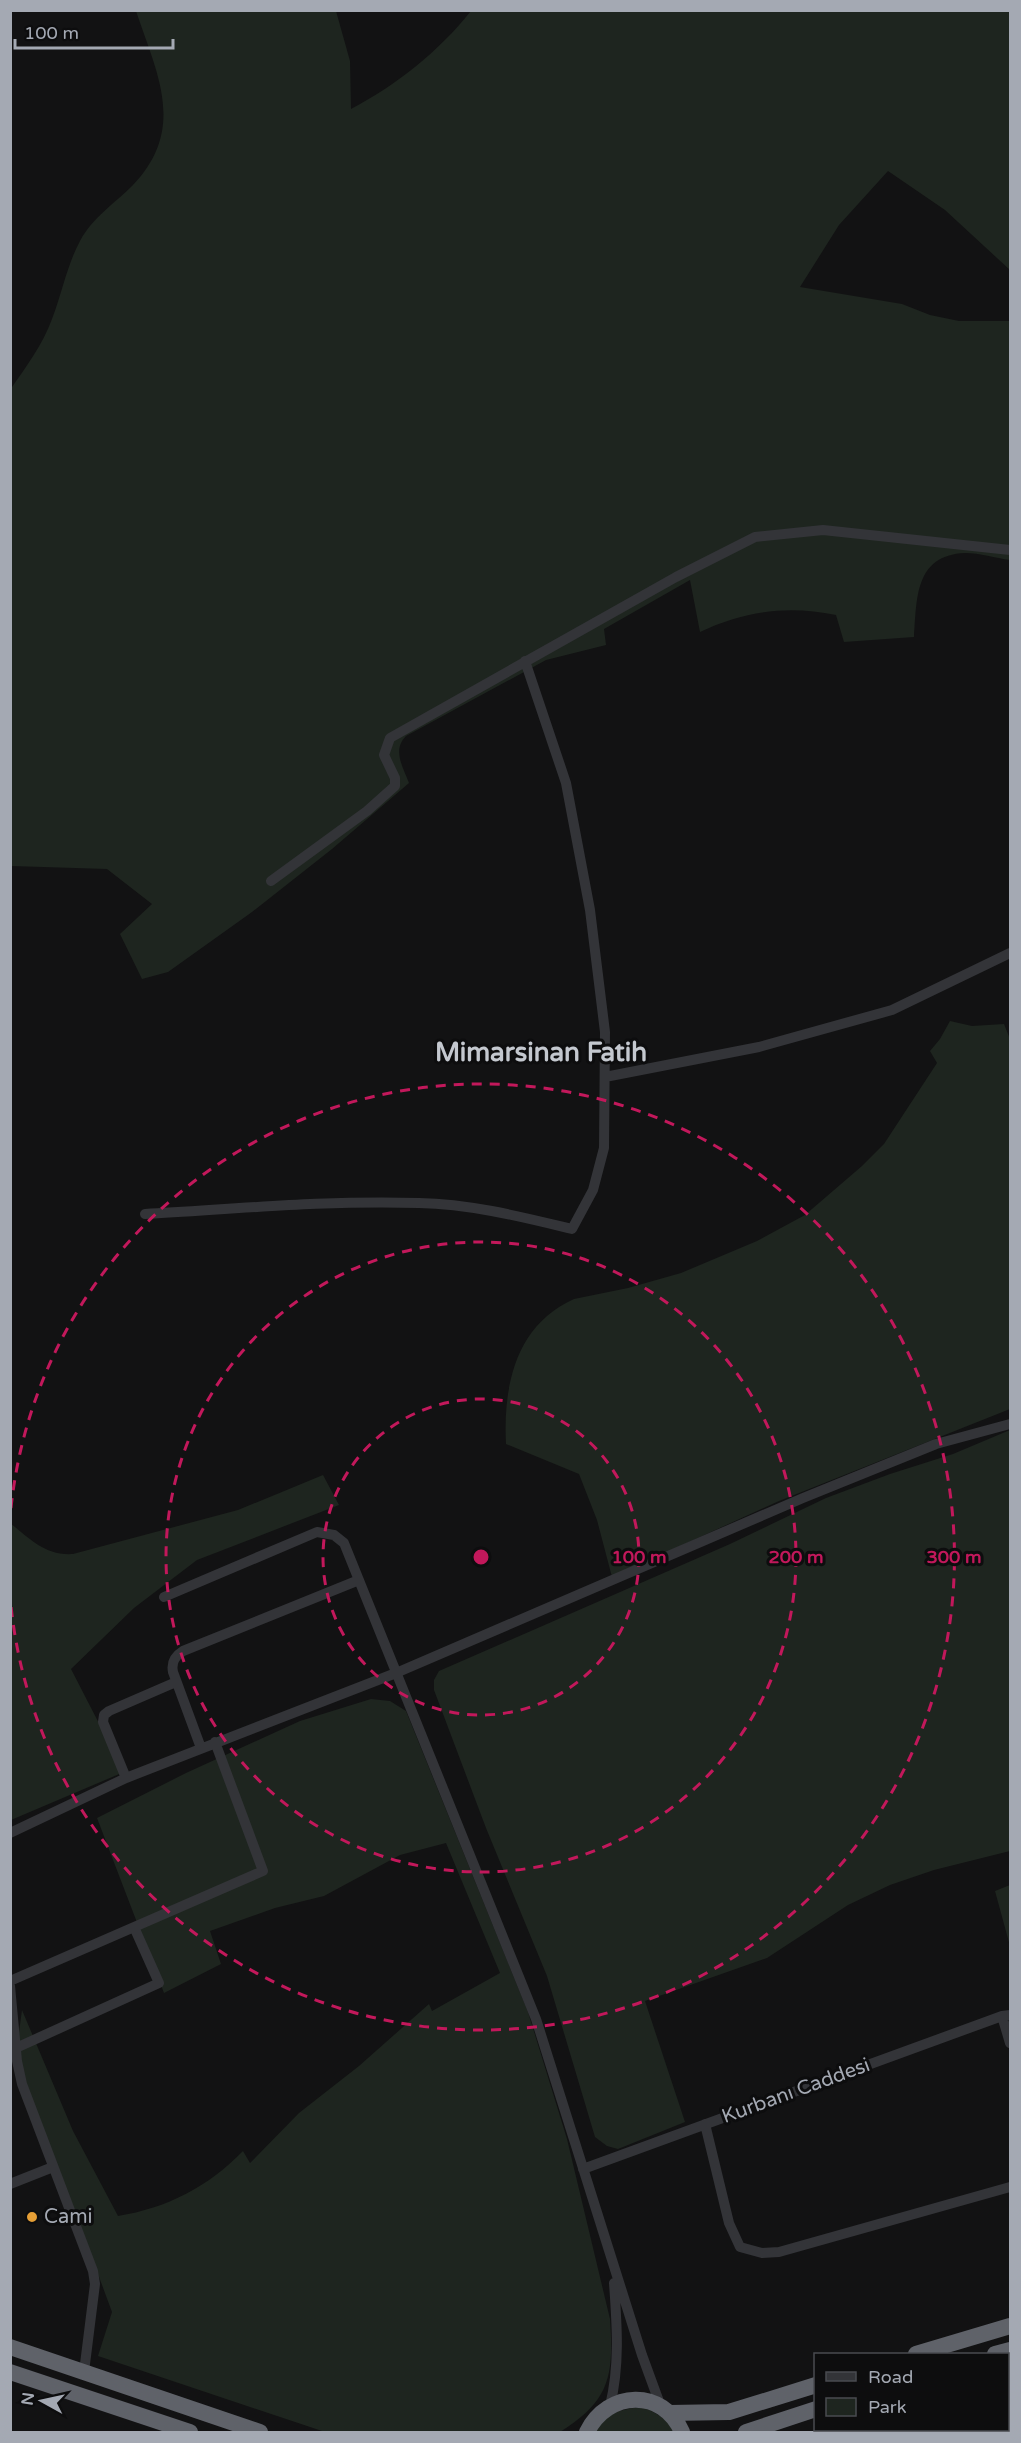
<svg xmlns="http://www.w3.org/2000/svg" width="1021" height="2443" font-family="'Varela Round',sans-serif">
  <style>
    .green { fill: #1e251f }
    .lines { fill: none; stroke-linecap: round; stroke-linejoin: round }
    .minor { stroke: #333438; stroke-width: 10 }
    .highway { stroke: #5f6269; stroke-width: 16 }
    .ring { fill: none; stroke: #c2185b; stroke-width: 3; stroke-dasharray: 10 8 }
    .poi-dot { fill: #e69f36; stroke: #0d0d0e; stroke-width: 2 }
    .labels { text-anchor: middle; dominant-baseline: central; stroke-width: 6; stroke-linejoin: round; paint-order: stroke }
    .street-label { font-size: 20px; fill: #a4a9b3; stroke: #0d0d0e }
    .poi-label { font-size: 20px; fill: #a4a9b3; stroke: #0d0d0e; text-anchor: start }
    .district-label { font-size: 26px; font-weight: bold; fill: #c4c8cf; stroke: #0d0d0e }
    .centre { fill: #c2185b; stroke: #0d0d0e; stroke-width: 3 }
    .ring-label { font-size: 18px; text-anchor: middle; font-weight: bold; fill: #c2185b; stroke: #0d0d0e; stroke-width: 6; stroke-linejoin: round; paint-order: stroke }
  </style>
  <rect width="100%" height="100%" fill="#121213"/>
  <path class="green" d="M136 11H336L350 61 351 109C398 84 438 52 471 11H1010V270L945 210 888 171 839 225 800 287 902 304 930 315 959 321H1010V560C995 558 980 553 965 553 914 555 917 600 914 637L844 642 836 615C788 605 744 611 700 632L690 580 604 629 606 645 546 660 406 736C392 750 403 767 409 783L332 849 252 912 168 972 142 979 120 934 152 904 107 869 11 866 10 390C26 367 43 344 52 319 62 293 67 265 80 241 93 217 114 204 133 185 187 128 157 74 136 11Z
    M950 1021 972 1026 1004 1024 1010 1039V1409L779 1501 612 1577 597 1520 579 1474 506 1444C503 1385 516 1325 574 1299L628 1288 681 1273 757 1241 805 1215 862 1166 884 1144 937 1063 930 1051 940 1039Z
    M1010 1430V1851L934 1870 890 1885 848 1905 767 1958 645 2001 685 2122 618 2149 607 2146 595 2137 547 1976 486 1828 434 1690V1680L439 1671 730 1544 826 1498 890 1474 953 1454Z
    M323 1475 339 1505 197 1560 134 1608 71 1669 124 1772 11 1820 10 1523C30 1539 46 1556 73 1554L238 1510Z
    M371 1699 390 1701 406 1711 528 2012 567 2139 610 2319C614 2376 610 2401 560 2432H325L98 2356 112 2312 71 2201 28 2102 18 2039 22 2010 73 2131 118 2216C167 2208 208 2187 243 2151L250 2163 299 2113 359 2066 429 2004 432 2011 500 1973 446 1843 400 1855 324 1896 275 1908 210 1931 221 1964 164 1993 97 1818 186 1773 300 1721Z
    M1010 1885V1946L995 1891Z
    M644 2407 664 2418 675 2432H594C608 2412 620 2409 644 2407Z"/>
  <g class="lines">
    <path class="minor" d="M271 881 367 811 395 786V778L384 755 390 738 676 577 755 537 823 530 1010 550
      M605 1077 759 1047 892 1010 1010 953
      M145 1214C236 1209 328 1200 419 1203 471 1204 522 1217 572 1229L593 1190 604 1148 605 1032 590 910 566 783 525 661
      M164 1597 317 1532 334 1535 344 1543 536 2019 642 2355 661 2407
      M201 1748 173 1672C171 1662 175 1656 183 1651L359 1580
      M126 1778 103 1722 104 1715 109 1711 176 1682
      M10 1833 126 1778 396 1673 803 1498 936 1444 1010 1424
      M10 1981 263 1871 215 1742
      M10 1986 17 2061 22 2084 93 2271 95 2284 84 2372
      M1002 2016 1010 2043
      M16 2048 159 1983 134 1927
      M705 2124 729 2223 740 2247 762 2253 779 2252 1010 2187
      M583 2169 1002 2016 1010 2015
      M10 2184 53 2167
      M610 2406C620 2365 617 2325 614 2283"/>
    <path class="highway" d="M10 2347 260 2432
      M916 2354 1010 2326
      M995 2354 1010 2350
      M10 2372 190 2432
      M669 2413 729 2412 816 2385
      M587 2432C608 2390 663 2388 682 2432
      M746 2432 816 2409"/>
  </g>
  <g class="ring">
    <circle cx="481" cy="1557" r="158"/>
    <circle cx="481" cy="1557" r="315"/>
    <path d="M11 1508A473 473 0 1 1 11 1606"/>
  </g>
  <circle class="poi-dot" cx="32" cy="2217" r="6"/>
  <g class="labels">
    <g class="street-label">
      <text transform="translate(796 2091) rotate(-20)">Kurbanı Caddesi</text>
    </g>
    <g class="poi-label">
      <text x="44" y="2217">Cami</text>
    </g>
    <g class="district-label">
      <text x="541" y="1052">Mimarsinan Fatih</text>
    </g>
  </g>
  <circle cx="481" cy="1557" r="9" class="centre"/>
  <g class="ring-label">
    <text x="639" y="1563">100 m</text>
    <text x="796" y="1563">200 m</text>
    <text x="954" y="1563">300 m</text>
  </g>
  <rect width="1021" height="2443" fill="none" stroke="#a4a9b3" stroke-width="24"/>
  <rect x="814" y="2353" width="195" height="78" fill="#0d0d0e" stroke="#494b50" stroke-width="1.5"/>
  <rect x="826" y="2372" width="30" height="9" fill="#333438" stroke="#494b50" stroke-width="1.5"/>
  <text x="868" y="2383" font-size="18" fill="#a4a9b3">Road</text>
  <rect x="826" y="2398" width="30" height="18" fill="#1e251f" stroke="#494b50" stroke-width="1.5"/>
  <text x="868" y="2413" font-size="18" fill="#a4a9b3">Park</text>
  <g transform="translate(42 2401) rotate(278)" stroke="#0d0d0e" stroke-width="4.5" paint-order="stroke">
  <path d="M0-4.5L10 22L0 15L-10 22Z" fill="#a4a9b3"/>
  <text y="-9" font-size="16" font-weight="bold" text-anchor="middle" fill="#a4a9b3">N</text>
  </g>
  <path d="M15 39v9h158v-9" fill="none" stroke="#a4a9b3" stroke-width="3"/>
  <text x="24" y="39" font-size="18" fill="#a4a9b3" stroke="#0d0d0e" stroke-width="4.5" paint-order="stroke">100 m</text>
</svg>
